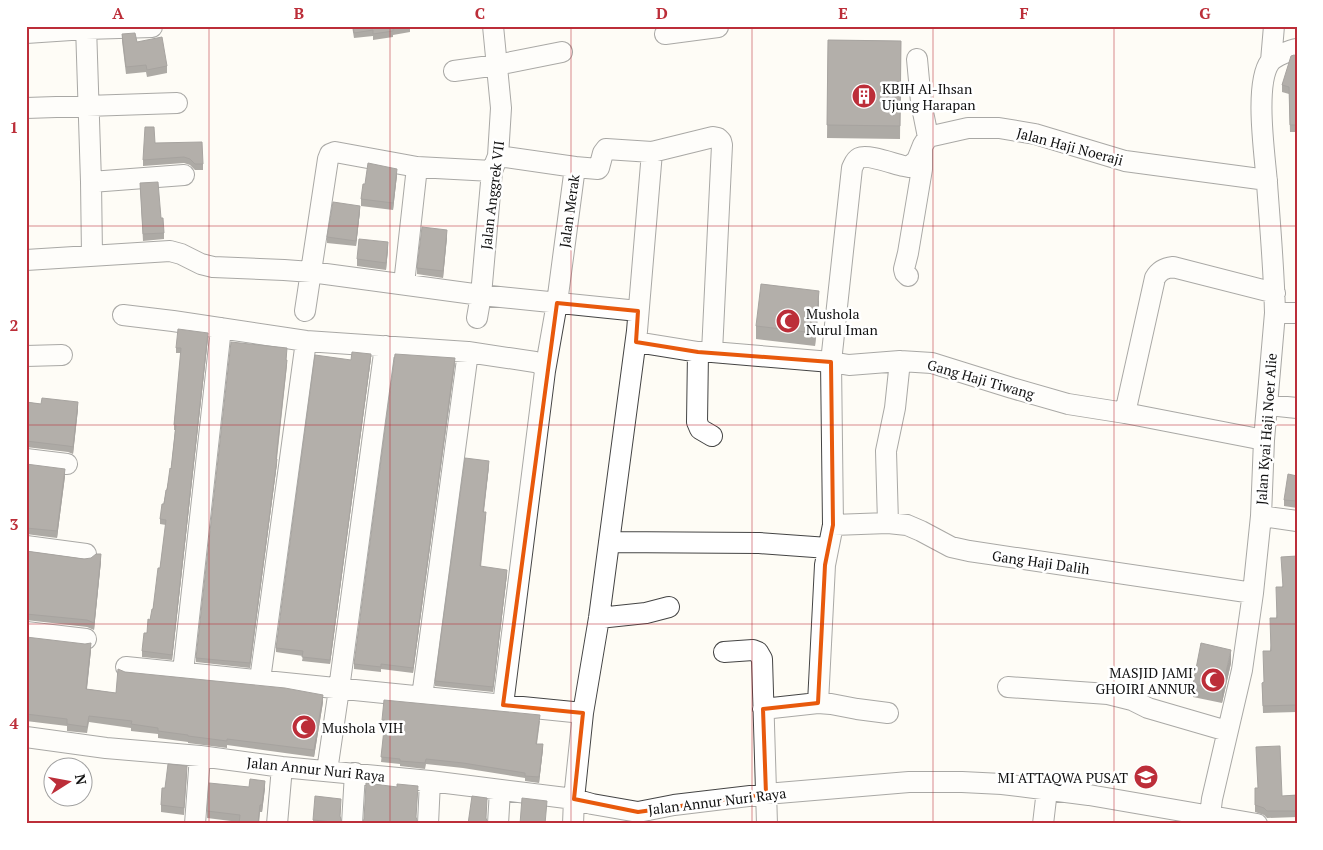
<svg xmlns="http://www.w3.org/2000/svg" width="1323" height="850" font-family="'PT Serif',serif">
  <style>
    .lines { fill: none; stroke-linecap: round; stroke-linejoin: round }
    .minor-casing { stroke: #444; stroke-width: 22 }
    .minor { stroke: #fff; stroke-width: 20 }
    .wall { fill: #4d4743 }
    .shaded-wall { fill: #3e3937 }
    .building { fill: #59524e; stroke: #3e3937 }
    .marked { fill: none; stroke: #e8590c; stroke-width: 4; stroke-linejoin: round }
    .grid { fill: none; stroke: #bc2e39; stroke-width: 1; stroke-opacity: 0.55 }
    .labels { text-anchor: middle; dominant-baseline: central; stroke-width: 5; stroke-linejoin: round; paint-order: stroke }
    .poi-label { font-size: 14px; fill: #111; stroke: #fff; text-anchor: start }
    .street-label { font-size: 14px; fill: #111; stroke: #fff }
    .neatline { fill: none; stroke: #bc2e39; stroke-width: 2 }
    .grid-label { font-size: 16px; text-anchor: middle; font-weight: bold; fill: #bc2e39 }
  </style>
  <rect width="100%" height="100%" fill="#fefcf5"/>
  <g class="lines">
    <defs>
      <path id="minor" d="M86 26 91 182 92 255
        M26 33 86 29 152 27
        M665 34 718 27
        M917 59 921 102 928 137
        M1271 61 1274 26
        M454 71 497 65 562 52
        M26 108 177 103
        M498 156 575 167 557 303 545 371
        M575 167 598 169 599 168 603 153 606 149 652 152
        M91 182 184 175
        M26 260 170 251 181 254 201 264 213 267 284 270 311 272 481 295 638 311
        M908 276 905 273 904 269 908 253 922 169V149
        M404 284 417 167 492 171
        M305 311 328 159 330 154 335 152 417 167
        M1275 313H1297
        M123 315 173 321 306 341 468 352 535 362 541 364 545 371 503 705
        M477 318 481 295 492 171 498 156 501 108 493 26
        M636 342 698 352H712L831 362 849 365 900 361 932 363 1012 388 1068 404 1125 413 1264 440
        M698 352 697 422 700 429 712 436
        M26 356 62 355
        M1267 405 1297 408
        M1125 413 1155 278C1159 271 1164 268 1173 267L1275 293
        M26 459 67 464
        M1261 516 1297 521
        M888 523 886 451 895 408 900 361
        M833 525 888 523 907 525 921 531 951 547 969 551 1253 593
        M609 542 759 543 828 548
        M26 546 86 554
        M599 618 646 613 669 607
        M26 632 86 639
        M724 652 753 650 758 652 762 659 767 824
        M126 667 583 713
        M183 672 221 328
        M260 680 306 341
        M1008 687 1108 694 1132 700 1148 708 1227 731
        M422 697 468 352
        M818 703 831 704 857 709 888 713
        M763 709 818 703 825 565 833 525 831 362 852 168C854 164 855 160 859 158 868 154 894 164 904 166L909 167 917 160 923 145 928 137 968 128H999L1035 134 1125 161 1267 180
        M26 737 106 748 200 756 282 767 430 781 574 799 592 804 638 812 674 805 766 794 909 782H962L1002 784 1089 795 1257 824
        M327 771 339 689 385 346
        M195 824 200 756
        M277 824 282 767
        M352 824 355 773
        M428 824 430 781
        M498 824 500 790
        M573 824 574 799 583 713 599 618 637 331 652 152 713 137 718 138 721 141 722 145 712 352
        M1043 824 1047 790
        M1209 824 1212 799 1242 670 1253 593 1261 516 1264 440 1275 313C1274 269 1270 226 1267 183 1265 156 1254 84 1270 62 1274 57 1290 50 1297 49"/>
    </defs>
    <use href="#minor" class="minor-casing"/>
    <use href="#minor" class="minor"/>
  </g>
  <path class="wall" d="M352 26H410V32L393 35V37L373 40V36L354 38Z
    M122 34 137 42 167 66V73L147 77 146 72 126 74 122 41Z
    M828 40 901 41 900 139 827 138Z
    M1294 55 1297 132H1290L1289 94 1282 92V85Z
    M155 143 203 164V170H195L190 165 184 163 143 166V160Z
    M397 175 393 210 361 206V199L365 184Z
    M140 183 161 218 164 233V239L143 241Z
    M360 211 356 246 327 243V237Z
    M447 237 443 278 417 274V268Z
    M388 249 386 270 357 266V259Z
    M819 304 815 346 756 339V326Z
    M208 338 172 660 142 657V651L153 609 160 568 166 525 160 524V519L171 469 175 430H174V425L181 353H176V348Z
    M287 352 286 360 287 365 277 459V463L250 668 196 662V658Z
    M371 358 330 664 302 661 303 656 276 652V648L351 360Z
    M455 363 413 673 381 669V672L354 669V664Z
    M26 402 78 409 73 454 68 452 26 447Z
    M26 464 65 476 57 538 26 534Z
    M489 466 484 512 486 517 481 567 507 574 493 692 435 686V681Z
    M1297 476V508L1284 506V500Z
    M26 551 101 561 94 630 87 627 26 620Z
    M1297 556V744H1296V712L1263 713 1262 683 1264 682 1282 587Z
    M26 637 91 650 87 689 116 693 125 672 323 702 314 757 227 745V748L188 743V742L158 738V734L131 731V728L89 722 87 733 67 731V726L26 721Z
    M1231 663 1222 703 1193 697V684Z
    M382 720 540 721 537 744 543 749 539 783 525 781V778L463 768 426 764 425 769 400 766V764L381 762 385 725H382Z
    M187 773 184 815 161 812V805L165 788Z
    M249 787 265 788 262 812H260L259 824H239V822L207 818V811Z
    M1255 788 1282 796 1297 795V817L1267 818 1264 815 1255 812Z
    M341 806 340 818 342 824H313V820Z"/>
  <path class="shaded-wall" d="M397 169V175L393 210V203Z
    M360 206V211L356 246V241Z
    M447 230V237L443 278V271Z
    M388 242V249L386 270V263Z
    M819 291V304L815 346V333Z
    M208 333V338L172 660V655Z
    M371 354V358L330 664V660Z
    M455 358V363L413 673V668Z
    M78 402V409L73 454V447Z
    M277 459V463L250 668V663Z
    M489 461V466L483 516V512Z
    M65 469V476L57 538V531Z
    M101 554V561L94 630V623Z
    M507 570V574L493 692V687Z
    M91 643V650L86 696V689Z
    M1231 650V663L1222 703V690Z
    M323 695V702L314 757V750Z
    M543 744V749L539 783V777Z
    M265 781V788L262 812V805Z"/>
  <path class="building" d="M353 26H408L393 29V31L373 34V30L354 33Z
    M135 33 137 42 162 37 167 66 147 70 146 65 126 67 122 34Z
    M828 40 901 41 900 126 827 125Z
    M1294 55 1297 56V126V125H1290L1289 87 1282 85 1291 56Z
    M145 127H154L155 143 202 142 203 164H195L190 159 184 157 143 160Z
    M368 163 397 169 393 203 361 199 363 184H365Z
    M158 182 161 218H163L164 233 143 234 140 183Z
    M333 202 360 206 356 241 327 237Z
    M422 227 447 230 443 271 417 268Z
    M359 239 388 242 386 263 357 259Z
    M761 284 819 291 815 333 756 326Z
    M178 329 208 333 172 655 142 651 144 633H147L148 619 150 620 152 609H153L158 568H160L166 520 160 519 162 504H164L166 490H167L170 468 171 469 176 425H174L181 348H176Z
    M231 342 287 348 286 360H287L276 459H277L250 663 196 658Z
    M352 352 371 354 330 660 302 657 303 651 276 648 315 355 351 360Z
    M395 354 455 358 413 668 381 664V667L354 664Z
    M42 398 78 402 73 447 68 446 26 441V402L41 404Z
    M465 458 489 461 483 512H486L480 566 507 570 493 687 435 681Z
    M26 464 65 469 57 531 26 528Z
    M1288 474 1297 476V501L1284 500Z
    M26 551 84 559 91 558 96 554H101L94 623 87 620 26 614Z
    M1297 556V738H1296V705L1263 706 1262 683 1264 682 1263 651H1271L1270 618H1277L1276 587H1283L1281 557Z
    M26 637 85 644 91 643 86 689 116 693 118 669 125 672 285 688 323 695 314 750 227 739V741L188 736V735L158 731V728L131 724 132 721 89 716 87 727 67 724V719L26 714Z
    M1201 643 1231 650 1222 690 1193 684Z
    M384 700 540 715 536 744H543L539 777 525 776V773L463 763 426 759 425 763 400 761V759L381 757 385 720H382Z
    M1280 746 1282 796 1297 795V811H1267L1264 808 1255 805V788H1258L1256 747Z
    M168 764 187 766 184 808 161 805 162 788H165Z
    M250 779 265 781 262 805H260L258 824H239L240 815 207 811 209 783 249 787Z
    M366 783 397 787V784L418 786 416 817 418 824H362L364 819Z
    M315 796 341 799 340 816 342 823 313 820Z
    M472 796 487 798 486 818 488 824H468Z
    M522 798 547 801 545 824H520Z
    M291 822 303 824H291Z"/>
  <path d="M0 0H1323V850H0ZM557 303 638 311 636 342 698 352 831 362 833 525 825 565 818 703 763 709 766 794 638 812 574 799 583 713 503 705Z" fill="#fefcf5" fill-opacity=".55" fill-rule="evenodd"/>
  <path class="marked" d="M557 303 638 311 636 342 698 352 831 362 833 525 825 565 818 703 763 709 766 794 638 812 574 799 583 713 503 705Z"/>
  <path class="grid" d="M209 26V824M390 26V824M571 26V824M752 26V824M933 26V824M1114 26V824M26 226H1297M26 425H1297M26 624H1297"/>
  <defs>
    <symbol id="building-disc" viewBox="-11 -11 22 22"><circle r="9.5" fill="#bc2e39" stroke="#fff"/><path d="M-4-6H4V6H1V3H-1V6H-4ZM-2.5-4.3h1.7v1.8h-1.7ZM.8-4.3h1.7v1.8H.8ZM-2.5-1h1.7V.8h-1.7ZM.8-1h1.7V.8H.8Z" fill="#fff"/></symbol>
    <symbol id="mosque-disc" viewBox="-11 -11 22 22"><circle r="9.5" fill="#bc2e39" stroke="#fff"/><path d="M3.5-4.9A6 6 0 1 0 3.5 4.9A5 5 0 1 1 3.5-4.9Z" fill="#fff"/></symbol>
    <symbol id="school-disc" viewBox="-11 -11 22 22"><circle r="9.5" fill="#bc2e39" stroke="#fff"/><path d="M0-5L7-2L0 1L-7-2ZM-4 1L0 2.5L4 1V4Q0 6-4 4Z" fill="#fff"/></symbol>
  </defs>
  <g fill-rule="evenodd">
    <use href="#building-disc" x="850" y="82" width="28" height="28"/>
    <use href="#mosque-disc" x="774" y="307" width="28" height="28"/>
    <use href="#mosque-disc" x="1199" y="666" width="28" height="28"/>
    <use href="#mosque-disc" x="290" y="713" width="28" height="28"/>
    <use href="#school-disc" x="1132" y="763" width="28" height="28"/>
  </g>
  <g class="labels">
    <g class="poi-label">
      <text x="882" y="88">KBIH Al-Ihsan<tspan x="882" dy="16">Ujung Harapan</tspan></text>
      <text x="806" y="313">Mushola<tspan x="806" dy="16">Nurul Iman</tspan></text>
      <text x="1196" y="672" text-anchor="end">MASJID JAMI'<tspan x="1196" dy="16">GHOIRI ANNUR</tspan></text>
      <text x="322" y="727">Mushola VIH</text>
      <text x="1128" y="777" text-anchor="end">MI ATTAQWA PUSAT</text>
    </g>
    <g class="street-label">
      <text transform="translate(1070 146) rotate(15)">Jalan Haji Noeraji</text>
      <text transform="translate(492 195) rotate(-83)">Jalan Anggrek VII</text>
      <text transform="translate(569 211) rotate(-82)">Jalan Merak</text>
      <text transform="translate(981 379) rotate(16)">Gang Haji Tiwang</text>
      <text transform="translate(1266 429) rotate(-86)">Jalan Kyai Haji Noer Alie</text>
      <text transform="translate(1041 562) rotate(8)">Gang Haji Dalih</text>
      <text transform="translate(316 769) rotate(6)">Jalan Annur Nuri Raya</text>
      <text transform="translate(717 801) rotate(-7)">Jalan Annur Nuri Raya</text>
    </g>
  </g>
  <rect width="1323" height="850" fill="none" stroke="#ffffff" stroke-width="55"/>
  <g transform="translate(68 782) rotate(79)"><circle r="24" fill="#ffffff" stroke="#a0a0a0"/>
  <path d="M0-4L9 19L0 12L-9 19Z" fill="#bc2e39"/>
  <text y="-8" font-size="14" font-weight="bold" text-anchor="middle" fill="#111111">N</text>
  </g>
  <rect x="28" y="28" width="1268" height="794" class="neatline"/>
  <g class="grid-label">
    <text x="118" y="19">A</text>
    <text x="299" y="19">B</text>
    <text x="480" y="19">C</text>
    <text x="662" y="19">D</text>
    <text x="843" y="19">E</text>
    <text x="1024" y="19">F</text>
    <text x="1205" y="19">G</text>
    <text x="14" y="133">1</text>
    <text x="14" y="331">2</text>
    <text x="14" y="530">3</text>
    <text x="14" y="729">4</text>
  </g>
</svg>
